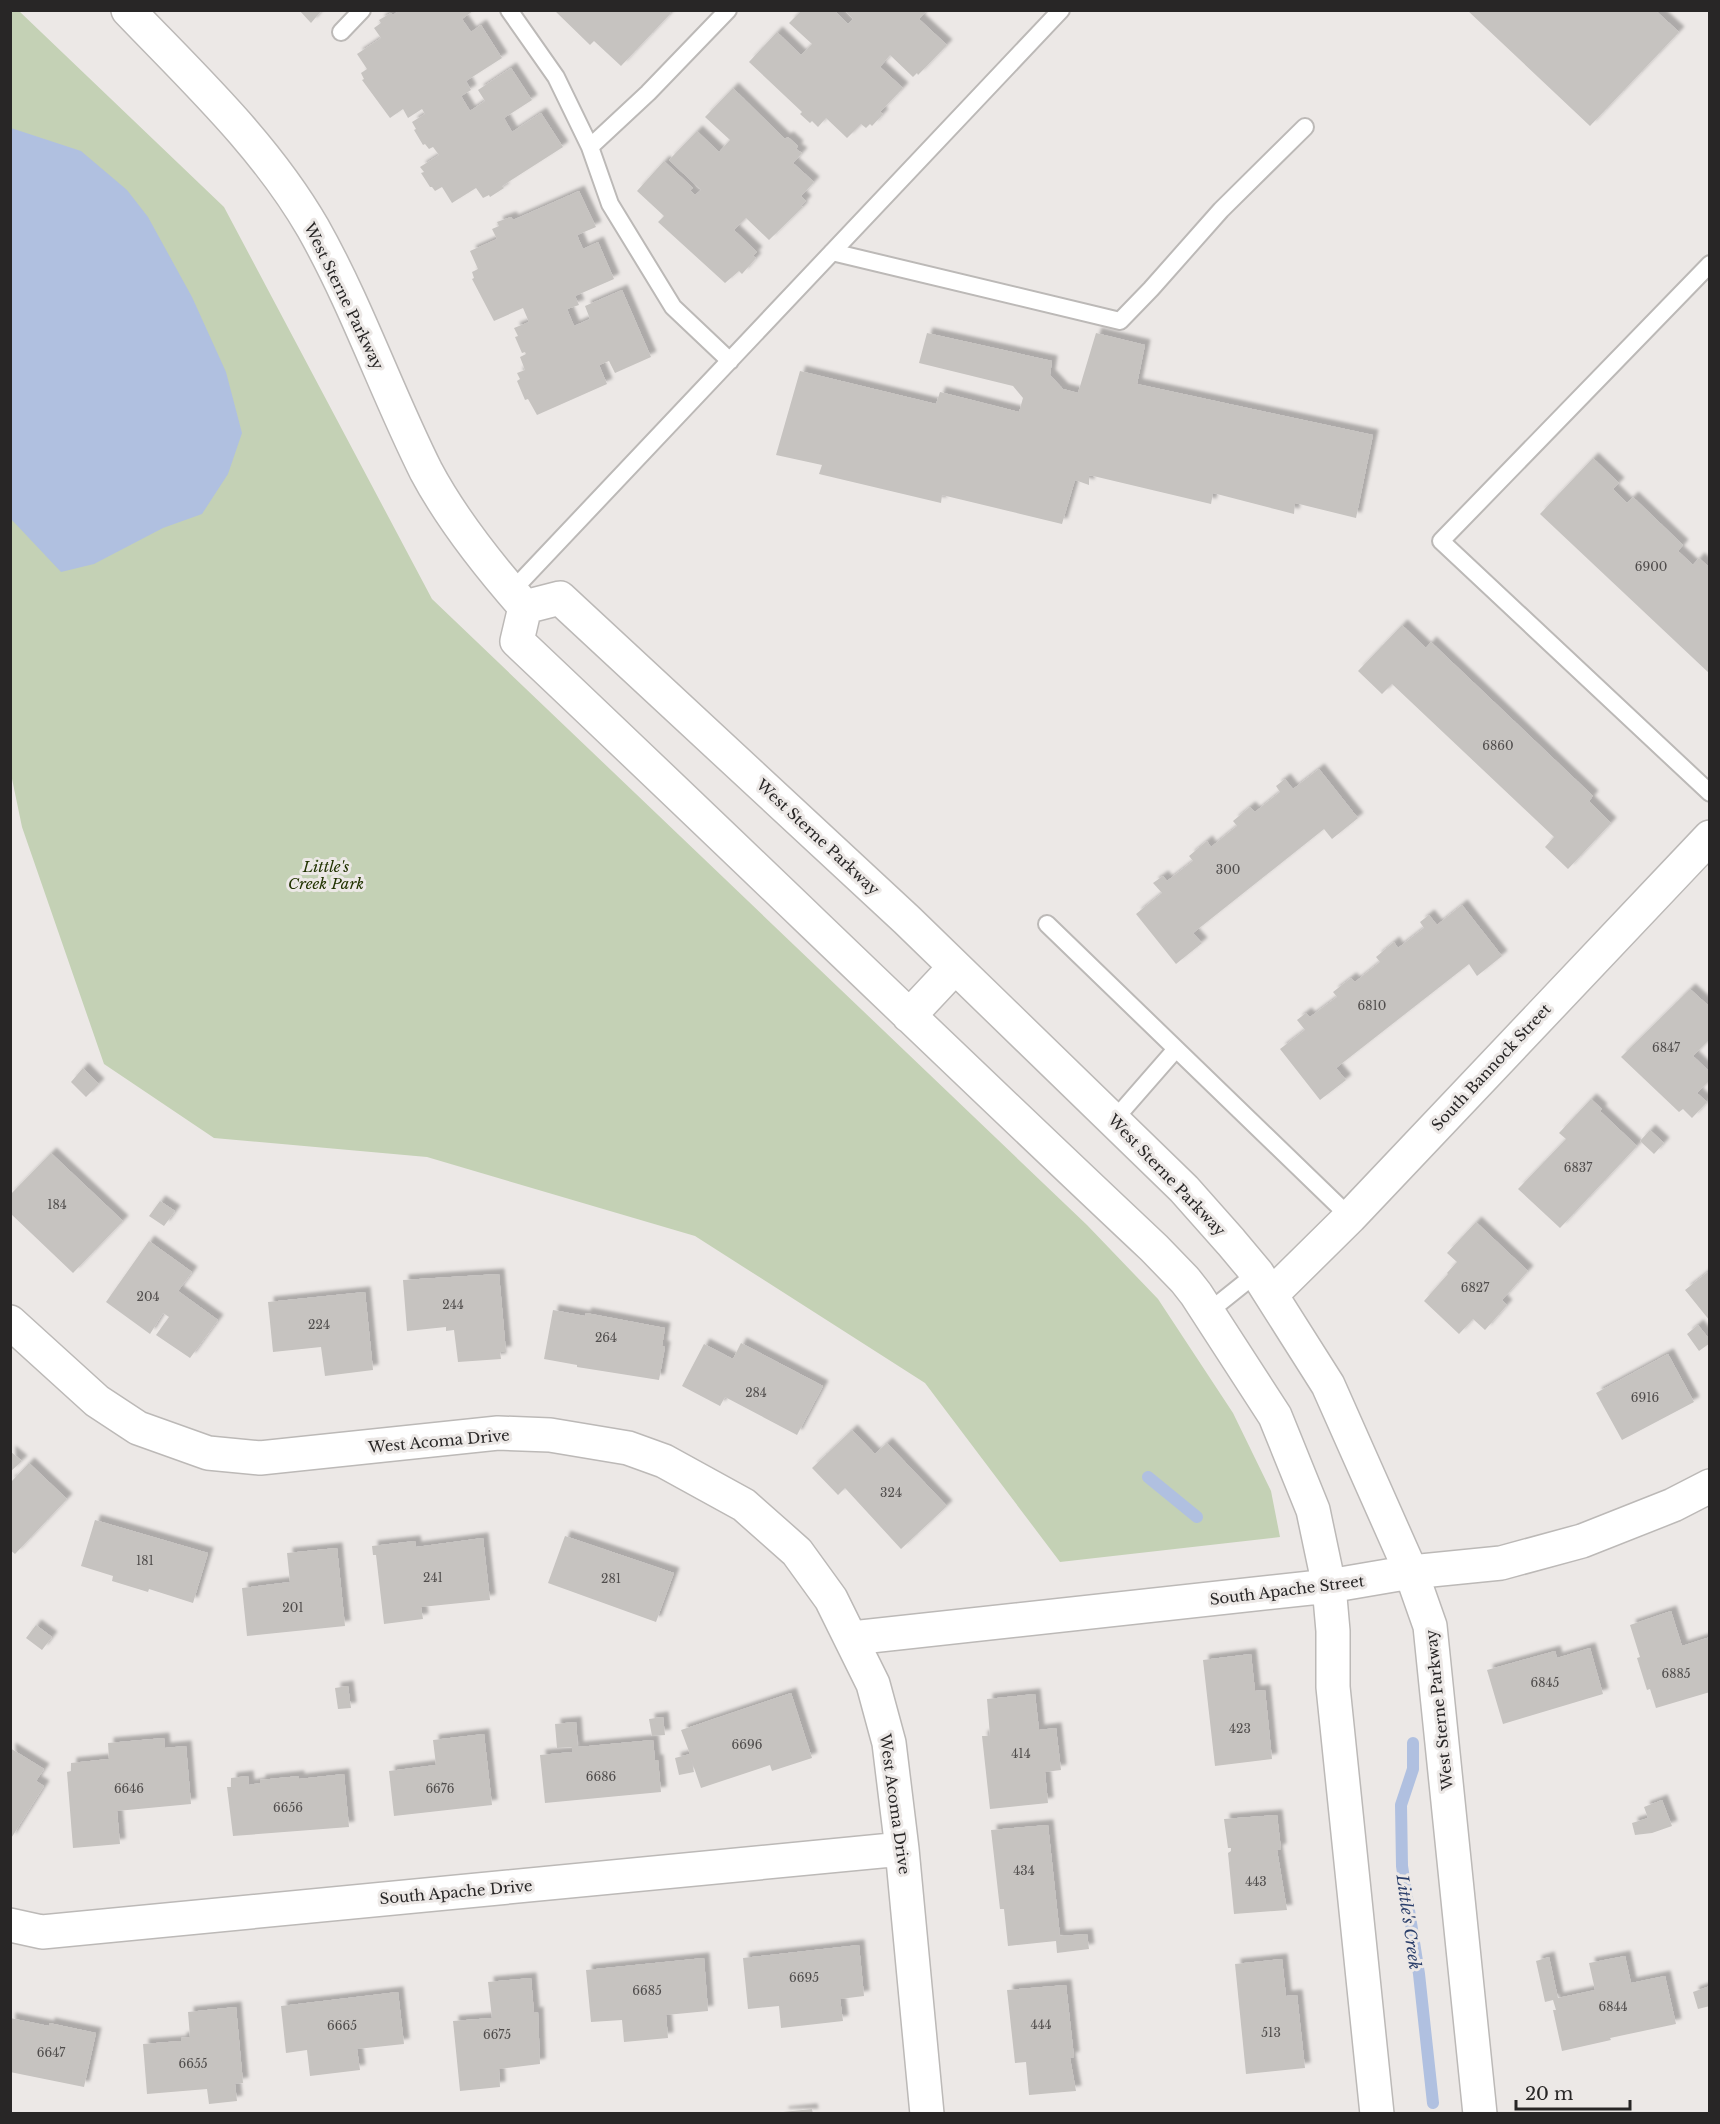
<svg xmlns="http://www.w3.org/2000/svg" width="1720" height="2124" font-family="'Libre Baskerville',serif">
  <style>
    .green { fill: #c4d1b5 }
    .water { fill: #b0c0e0 }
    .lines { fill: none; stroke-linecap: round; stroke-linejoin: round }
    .stream { stroke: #b0c0e0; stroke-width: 12 }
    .building { fill: #c6c3c0; filter: url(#shadow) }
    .service-casing { stroke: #bcb9b7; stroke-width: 20 }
    .minor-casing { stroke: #bcb9b7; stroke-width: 36 }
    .service { stroke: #fff; stroke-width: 16 }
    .minor { stroke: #fff; stroke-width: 33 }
    .labels { text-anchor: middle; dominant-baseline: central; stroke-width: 6; stroke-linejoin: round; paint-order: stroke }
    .number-label { font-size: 12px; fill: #504d4c }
    .street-label { font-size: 15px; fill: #282626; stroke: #ece8e6 }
    .park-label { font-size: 15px; font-style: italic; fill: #213300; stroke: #ece8e6 }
    .water-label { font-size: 16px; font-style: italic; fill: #2a3e6a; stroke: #ece8e6 }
  </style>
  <defs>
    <filter id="shadow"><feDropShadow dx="5.5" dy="-5.5" stdDeviation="1.5" flood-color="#0004"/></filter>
  </defs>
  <rect width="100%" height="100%" fill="#ece8e6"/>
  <path class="green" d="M10 11H19L224 207 432 599 1087 1225 1158 1299 1233 1413 1271 1491 1280 1537 1060 1562 925 1383 695 1236 427 1157 214 1138 104 1064 22 827 11 774Z"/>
  <path class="water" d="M11 128 81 151 127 190 148 217 192 297 226 372 242 433 228 474 202 514 163 528 94 564 61 572 11 519Z"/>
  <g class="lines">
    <path class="stream" d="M1148 1477 1197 1517
      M1413 1743V1769L1401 1805 1402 1866 1419 1974 1433 2103"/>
  </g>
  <path class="building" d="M299 10H322L311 23Z
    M400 10H474L462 19 471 32 481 25 502 58 466 81 471 90 461 96 470 111 485 101 478 90 511 68 532 100 504 118 512 132 541 113 563 147 502 186 504 188 490 197 489 195 483 198 476 188 452 203 442 187 435 191 432 187H430L421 173 424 172 420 167 439 155 433 147 429 149 425 144 423 145 414 130 416 129 412 122 425 114 422 109 408 118 403 109 390 118 362 80 364 79 361 73 367 69 357 54 381 38 374 28 381 23 379 20 391 13 393 15Z
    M554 10H669L671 13 621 66 594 41 590 45Z
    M802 10H834L848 24 853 19 844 10H927L919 19 947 45 918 75 917 73 913 77 890 55 880 67 903 88 880 112 883 114 872 126 870 124 866 128 861 124 847 138 826 118 818 127 812 121 810 123 800 114 802 112 749 62 777 32 801 55 812 44 789 23Z
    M1467 10H1655L1679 32 1590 126Z
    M733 88 785 139 788 137 798 146 796 149 802 153 793 163 814 182 801 196 806 201 801 206 803 207 769 240 746 218 734 230 757 252 753 256 756 258 742 274 739 271 725 283 658 222 664 216 637 191 664 161 693 188 690 190 695 195 701 190 669 160 697 131 719 152 730 140 705 117Z
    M579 191 596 227 577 235 583 249 598 242 614 279 575 296 579 305 567 309 574 326 590 319 585 306 622 290 651 357 615 373 609 361 599 365 607 384 537 415 528 399 525 400 517 381 520 379 517 373 525 370 520 357 526 354 525 352 522 353 515 337 518 336 514 328 529 322 523 308 494 321 472 279 474 278 472 272 478 269 470 251 497 239 492 229 499 226 497 222 511 217 513 220Z
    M927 333 1052 361 1050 375 1063 389 1078 393 1096 333 1145 345 1137 384 1373 435 1356 518 1295 503 1294 514 1213 493 1211 504 1089 475V485L1075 480 1062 524 942 495 941 503 819 474 822 465 776 455 800 371 936 404 940 392 1019 412 1023 398 1013 386 919 363Z
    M1593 458 1619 483 1613 489 1627 503 1633 497 1683 545 1678 551 1693 565 1699 558 1710 568V674L1540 514Z
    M1402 625 1426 648 1431 642 1593 796 1589 801 1611 823 1568 869 1545 847 1554 837 1392 684 1382 694 1358 671Z
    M1319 769 1358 818 1332 839 1324 829 1193 933 1202 943 1176 964 1136 914 1162 893 1153 883 1163 876 1167 881 1193 861 1189 856 1207 841 1211 847 1237 826 1233 821 1250 807 1255 812 1280 792 1276 786 1285 779 1293 789Z
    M1462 905 1502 956 1477 976 1469 964 1336 1068 1346 1080 1320 1100 1280 1049 1305 1030 1297 1020 1306 1013 1310 1017 1337 997 1333 992 1351 978 1355 982 1380 962 1376 957 1394 942 1398 948 1424 928 1420 922 1429 915 1437 925Z
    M1690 989 1710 1007V1039L1693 1056 1710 1072V1080L1697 1093 1707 1102 1692 1118 1683 1109 1679 1112 1621 1057Z
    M83 1068 99 1084 86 1097 71 1082Z
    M1591 1099 1602 1109 1600 1111 1637 1146 1560 1228 1518 1189 1566 1139 1559 1133Z
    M1650 1130 1664 1143 1654 1154 1640 1141Z
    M51 1153 123 1221 73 1273 10 1213V1195Z
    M160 1201 175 1211 164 1226 149 1216Z
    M1476 1222 1528 1271 1502 1300 1507 1305 1485 1330 1473 1319 1459 1334 1424 1301 1448 1274 1447 1273 1457 1262 1447 1253Z
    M149 1241 192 1272 178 1291 218 1320 190 1358 156 1335 169 1317 163 1313 150 1334 106 1302Z
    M1708 1272 1710 1273V1321L1685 1290Z
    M499 1274 506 1352H500L501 1359 458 1362 454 1330 446 1331V1327L407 1331 403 1280Z
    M365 1292 373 1370 325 1376 321 1347 273 1352 268 1302Z
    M553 1310 585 1316 586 1313 665 1328 662 1346 665 1347 659 1380 577 1367V1365L544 1359Z
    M1698 1325 1710 1340V1343L1699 1351 1687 1334Z
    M741 1343 823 1386 797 1435 725 1397 720 1406 682 1386 704 1344 733 1359Z
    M1668 1354 1694 1402 1622 1440 1596 1393Z
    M852 1430 875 1454 887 1443 947 1506 901 1549 845 1488 838 1495 812 1468Z
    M10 1451 22 1461 10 1472Z
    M29 1463 67 1499 15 1554 10 1550V1479L12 1481Z
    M95 1520 208 1553 193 1603 149 1589 148 1592 112 1581 113 1576 81 1566Z
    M565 1536 674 1573 656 1622 548 1583Z
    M483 1538 490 1600 421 1607 423 1619 384 1624 376 1555H373L372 1546 415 1541 416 1547Z
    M337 1548 345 1626 247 1636 242 1588 290 1582 287 1553Z
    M1671 1611 1682 1646 1710 1637V1692L1656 1708 1650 1689 1647 1690 1637 1658 1640 1657 1630 1625Z
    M36 1625 52 1637 42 1650 26 1638Z
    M1590 1648 1603 1694 1503 1724 1487 1670 1555 1651 1557 1658Z
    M1251 1654 1255 1691 1265 1690 1272 1759 1215 1766 1203 1660Z
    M348 1686 351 1708 338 1709 335 1688Z
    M791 1693 812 1758 772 1771 770 1765 701 1788 691 1759 694 1772 679 1775 675 1758 690 1754 681 1730Z
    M1035 1694 1039 1730 1056 1728 1061 1770 1045 1772 1048 1803 990 1809 982 1736H990L987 1699Z
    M663 1717 665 1735 652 1736 649 1719Z
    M576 1722 578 1747 653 1740 655 1760H658L661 1792 545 1803 540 1755 572 1752V1747L557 1748 555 1724Z
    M484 1734 492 1805 394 1816 389 1771 436 1765 433 1740Z
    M164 1738 165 1748 186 1746 191 1804 117 1811 120 1844 73 1848 67 1772 71 1771V1763L109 1759 108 1743Z
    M10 1748 44 1769 36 1781 44 1786 10 1840Z
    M344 1774 349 1827 233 1836 227 1787H231V1778L248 1776 249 1785 260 1783V1780L299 1776V1779Z
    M1662 1800 1672 1826 1652 1833 1635 1835 1632 1823 1648 1818 1644 1807Z
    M1277 1815 1281 1849 1277 1850 1287 1910 1234 1914 1228 1853 1231 1851V1848H1228L1224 1819Z
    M1048 1825 1060 1936 1087 1934 1089 1949 1057 1953 1056 1941 1008 1946 1004 1909H1000L991 1830Z
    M859 1945 864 1996 840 1999 843 2021 781 2028 779 2006 748 2009 743 1958Z
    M1625 1956 1631 1983 1665 1976 1676 2024 1610 2038 1611 2040 1562 2051 1553 2010H1556L1553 2000 1545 2002 1536 1961 1549 1957 1558 1998 1595 1990 1589 1963Z
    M704 1958 708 2011 666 2015 668 2038 624 2042 622 2020 591 2022 586 1970Z
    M1282 1959 1286 1996 1297 1995 1305 2068 1246 2074 1235 1964Z
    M531 1978 534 2013 538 2012 540 2064 499 2069 500 2087 460 2091 453 2021 492 2018 488 1982Z
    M1066 1985 1074 2057 1070 2058 1076 2091 1029 2095 1026 2062 1015 2063 1007 1990Z
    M1710 1986V2006L1698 2009 1693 1992Z
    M398 1992 404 2044 357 2049 360 2070 310 2076 307 2050 286 2053 281 2006Z
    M236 2007 243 2083 235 2084 237 2101 209 2104 207 2089 147 2094 143 2044 181 2041V2038L190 2037 188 2012Z
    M10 2018 49 2026V2023L96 2033 84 2087 10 2072Z
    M812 2109 813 2114H783V2112Z"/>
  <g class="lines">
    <defs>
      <path id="service" d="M509 10 556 77 590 147
        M728 10 648 93 590 147 610 204 673 307 730 361
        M341 32 362 10
        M832 252 1120 321 1151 289 1221 210 1305 127
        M1710 264 1441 541 1710 793
        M511 592 1061 10
        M1047 924 1350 1217
        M1114 1120 1176 1049
        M1207 1313 1257 1273"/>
      <path id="minor" d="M128 10C194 79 265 145 313 228 357 306 386 391 426 471 452 520 488 565 525 607
        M525 607 560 598 907 920 1184 1189 1231 1242 1257 1273 1328 1385 1411 1572 1430 1626 1480 2114
        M525 607 517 641C730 842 940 1047 1154 1248L1185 1280 1196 1294 1275 1416 1313 1510 1329 1586 1333 1631V1687L1377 2114
        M909 1016 955 967
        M1271 1295 1350 1217 1710 837
        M10 1322 97 1401 138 1428 208 1453 260 1458 498 1433 550 1435 628 1448 664 1461 744 1505 797 1552 831 1599 873 1684 889 1743 902 1849 927 2114
        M852 1638 1329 1586 1411 1572 1501 1563 1582 1541 1673 1505 1710 1486
        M10 1925 42 1932 902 1849"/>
    </defs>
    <use href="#service" class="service-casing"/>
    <use href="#minor" class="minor-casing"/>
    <use href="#service" class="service"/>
    <use href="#minor" class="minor"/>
  </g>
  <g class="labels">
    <g class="number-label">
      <text x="1651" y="566">6900</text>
      <text x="1498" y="745">6860</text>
      <text x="1228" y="869">300</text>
      <text x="1372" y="1005">6810</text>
      <text x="1666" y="1047">6847</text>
      <text x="1578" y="1167">6837</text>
      <text x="57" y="1204">184</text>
      <text x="1475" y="1287">6827</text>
      <text x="148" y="1296">204</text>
      <text x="453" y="1304">244</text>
      <text x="319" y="1324">224</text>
      <text x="606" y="1337">264</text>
      <text x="756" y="1392">284</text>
      <text x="1645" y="1397">6916</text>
      <text x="891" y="1492">324</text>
      <text x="145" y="1560">181</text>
      <text x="433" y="1577">241</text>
      <text x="611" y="1578">281</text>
      <text x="293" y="1607">201</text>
      <text x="1676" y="1673">6885</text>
      <text x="1545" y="1682">6845</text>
      <text x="1240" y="1728">423</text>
      <text x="747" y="1744">6696</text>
      <text x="1021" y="1753">414</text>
      <text x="601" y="1776">6686</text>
      <text x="129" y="1788">6646</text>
      <text x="440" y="1788">6676</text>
      <text x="288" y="1807">6656</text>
      <text x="1024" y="1870">434</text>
      <text x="1256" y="1881">443</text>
      <text x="804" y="1977">6695</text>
      <text x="647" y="1990">6685</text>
      <text x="1613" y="2006">6844</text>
      <text x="1041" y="2024">444</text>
      <text x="342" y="2025">6665</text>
      <text x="1271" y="2032">513</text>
      <text x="497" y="2034">6675</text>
      <text x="51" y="2052">6647</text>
      <text x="193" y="2063">6655</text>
    </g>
    <g class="street-label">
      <text transform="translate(344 296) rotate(64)">West Sterne Parkway</text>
      <text transform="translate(818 837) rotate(43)">West Sterne Parkway</text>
      <text transform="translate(1491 1067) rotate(-47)">South Bannock Street</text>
      <text transform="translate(1167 1175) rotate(46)">West Sterne Parkway</text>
      <text transform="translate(439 1441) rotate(-5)">West Acoma Drive</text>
      <text transform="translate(1287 1590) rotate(-7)">South Apache Street</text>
      <text transform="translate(1439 1710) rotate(-96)">West Sterne Parkway</text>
      <text transform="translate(895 1804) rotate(82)">West Acoma Drive</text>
      <text transform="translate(456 1892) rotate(-5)">South Apache Drive</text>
    </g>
    <g class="park-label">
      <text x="326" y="866">Little's<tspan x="326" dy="17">Creek Park</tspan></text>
    </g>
    <g class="water-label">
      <text transform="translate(1409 1922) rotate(82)">Little's Creek</text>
    </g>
  </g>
  <rect width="1720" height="2124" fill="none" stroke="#282626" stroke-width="24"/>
  <path d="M1516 2100v9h114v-9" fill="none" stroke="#282626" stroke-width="3"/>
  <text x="1525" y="2100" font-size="18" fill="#282626" stroke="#ece8e6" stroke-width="4.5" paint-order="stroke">20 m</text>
</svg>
